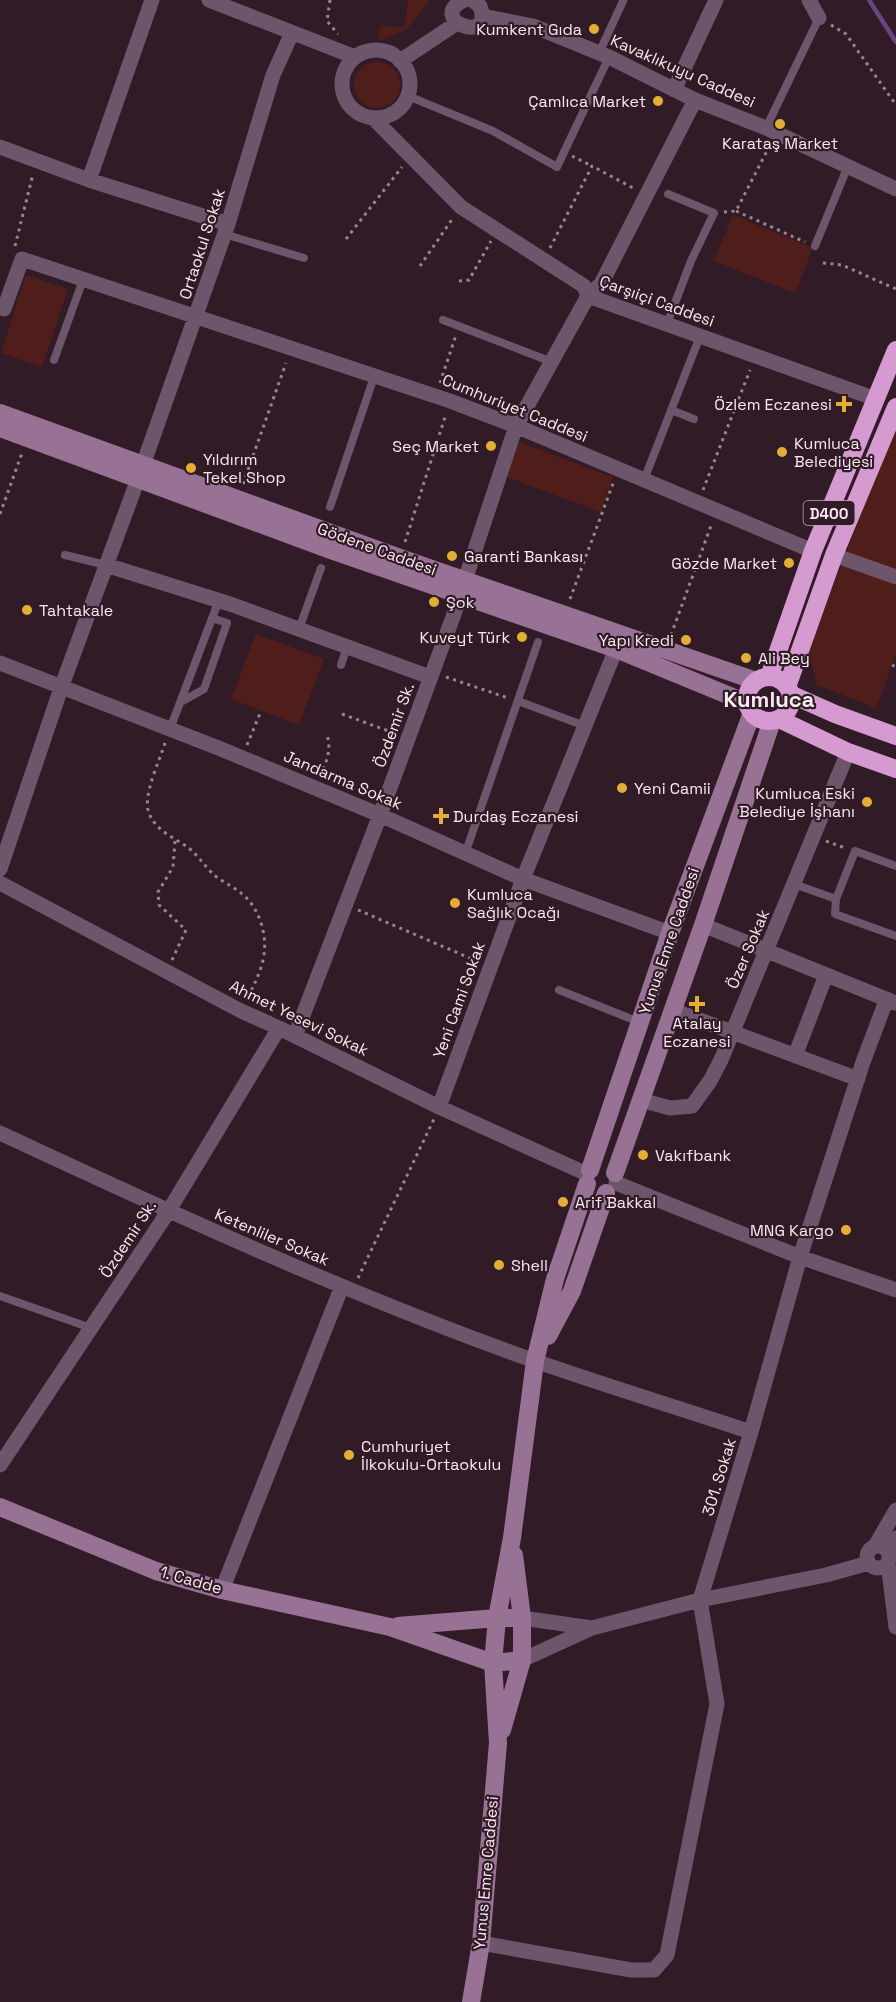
<svg xmlns="http://www.w3.org/2000/svg" width="896" height="2002" font-family="'Space Grotesk',sans-serif">
  <style>
    .green { fill: #501e1a }
    .lines { fill: none; stroke-linecap: round; stroke-linejoin: round }
    .stream { stroke: #67457e; stroke-width: 4.5 }
    .path { stroke: #98868e; stroke-width: 3; stroke-dasharray: 3 4.5; stroke-linecap: butt }
    .lane { stroke: #6d566b; stroke-width: 8 }
    .street { stroke: #6d566b; stroke-width: 15 }
    .secondary { stroke: #977294; stroke-width: 18 }
    .highway { stroke: #d59bd0; stroke-width: 18 }
    .poi-dot { fill: #e2af34; stroke: #311b26; stroke-width: 2 }
    .labels { text-anchor: middle; dominant-baseline: central; stroke-width: 4.5; stroke-linejoin: round; paint-order: stroke }
    .shield { fill: #311b26; stroke: #bdabb3; stroke-width: 1.5 }
    .shield-label { font-size: 15px; font-weight: bold; fill: #f9e9f0 }
    .poi-label { font-size: 16px; fill: #f9e9f0; stroke: #311b26; text-anchor: start }
    .street-label { font-size: 16px; fill: #f9e9f0; stroke: #311b26 }
    .district-label { font-size: 22px; font-weight: bold; fill: #f9e9f0; stroke: #311b26 }
  </style>
  <rect width="100%" height="100%" fill="#311b26"/>
  <path class="green" d="M408 0H430L406 30 378 41 380 25 404 28Z
    M354 85a23 23 0 1 1 46 0a23 23 0 1 1-46 0Z
    M733 215 813 248 795 293 714 261Z
    M26 275 68 289 42 367 1 353Z
    M896 425V655L876 708 817 685 808 651Z
    M516 441 613 477 601 512 504 476Z
    M256 634 324 659 299 725 231 699Z"/>
  <g class="lines">
    <path class="stream" d="M869 0 896 42"/>
    <path class="path" d="M330 0 327 21 338 34
      M831 25 846 34 896 105
      M572 156 592 166
      M736 211 805 242
      M724 212 736 211 770 145
      M346 239 402 167
      M15 246 33 174
      M550 248 592 166 635 189
      M823 263 842 265 896 289
      M420 266 453 218
      M459 281 469 280 491 241
      M440 383 456 335
      M243 484 286 363
      M703 490 750 370
      M0 514 22 453
      M405 542 446 414
      M570 599 614 481
      M671 635 712 523
      M892 665 896 667
      M446 677 508 698
      M342 714 394 733
      M165 743C160 760 142 796 149 813 156 832 176 838 190 849 198 856 204 865 212 873 220 881 233 886 242 894 251 901 256 910 260 920 271 951 261 971 247 999
      M247 745 261 711
      M320 776C326 763 332 750 327 735
      M826 841 845 848
      M358 910 479 962
      M172 960 186 930 159 905 158 892 173 867 175 841
      M358 1278 434 1119"/>
    <path class="lane" d="M599 53 623 1
      M408 96 493 131 557 167 609 57
      M766 128 819 18
      M224 234 304 258
      M815 246 848 166
      M443 320 552 362
      M667 324 691 261 714 213 668 194
      M54 360 83 280
      M671 410 694 419
      M644 480 700 336
      M330 507 374 377
      M65 555 106 565
      M299 629 321 568
      M341 665 347 647
      M518 701 585 726
      M181 702 204 689 227 623 212 618
      M170 729 219 600
      M465 854 538 642
      M794 884 836 899 835 914 896 936
      M836 899 855 851 896 866
      M559 990 639 1022
      M0 1296 91 1328"/>
    <path class="street" d="M209 0 355 57
      M464 0C425 19 495 47 480 6L472 0
      M809 0 819 18
      M482 16 533 26 609 57 695 100 766 128 896 189
      M342 84a34 34 0 1 1 68 0a34 34 0 1 1-68 0Z
      M400 61 457 23
      M674 90 716 0
      M373 118 461 207 584 286 588 296
      M0 147 89 180 228 224
      M89 180 152 0
      M588 296 876 399
      M0 307 4 309 22 259 450 401 516 426 813 551
      M143 465 228 224 273 75 292 33
      M834 555 896 577
      M106 565 233 605 430 677
      M465 580 516 426 588 296 601 284 695 100
      M0 663 221 749 380 815 523 879 670 933
      M0 869 61 688 138 479
      M0 883 241 1011 279 1028 439 1107 587 1174
      M703 925 896 1003
      M673 1010 858 1079
      M295 1036 380 815 461 595
      M795 1056 826 975
      M641 1100 670 1108 692 1106 710 1081 721 1060 848 752
      M439 1107 523 879 616 649
      M0 1133C176 1215 352 1296 535 1361 607 1386 679 1408 751 1432
      M616 1183 800 1257 896 1290
      M0 1465 168 1212 279 1028
      M867 1557a11 11 0 1 1 22 0a11 11 0 1 1-22 0Z
      M875 1546 896 1510
      M888 1552 896 1538
      M888 1563 896 1627
      M222 1590 342 1286
      M522 1618 592 1628
      M522 1660 592 1628 700 1600 826 1575 869 1563
      M481 1943 631 1970H654L667 1955 717 1704 700 1600 751 1432 800 1257 863 1062 886 1001"/>
    <path class="secondary" d="M0 413 400 558 756 681
      M0 428 328 549 616 649 747 703
      M590 1170 670 933 752 713
      M615 1173 703 925 772 721
      M548 1336 572 1291 606 1193
      M0 1507 156 1571 222 1590 390 1627 493 1663 522 1660V1618H497L493 1663 498 1743 481 1943 471 2002
      M514 1555 522 1618
      M398 1626 497 1618 512 1538 535 1361 555 1279 587 1184
      M502 1730 522 1660"/>
    <path class="highway" d="M769 677 813 551 896 350
      M747 699a22 22 0 1 1 44 0a22 22 0 1 1-44 0Z
      M787 687 834 555 896 407
      M790 694 835 714 896 736
      M779 719 848 752 896 769"/>
  </g>
  <g class="poi-dot">
    <circle cx="594" cy="29" r="6"/>
    <circle cx="658" cy="101" r="6"/>
    <circle cx="780" cy="124" r="6"/>
    <path d="M841 395h6v6h6v6h-6v6h-6v-6h-6v-6h6z"/>
    <circle cx="491" cy="446" r="6"/>
    <circle cx="782" cy="452" r="6"/>
    <circle cx="191" cy="468" r="6"/>
    <circle cx="452" cy="556" r="6"/>
    <circle cx="789" cy="563" r="6"/>
    <circle cx="434" cy="602" r="6"/>
    <circle cx="27" cy="610" r="6"/>
    <circle cx="522" cy="637" r="6"/>
    <circle cx="686" cy="640" r="6"/>
    <circle cx="746" cy="658" r="6"/>
    <circle cx="622" cy="788" r="6"/>
    <circle cx="867" cy="802" r="6"/>
    <path d="M438 807h6v6h6v6h-6v6h-6v-6h-6v-6h6z"/>
    <circle cx="455" cy="903" r="6"/>
    <path d="M694 995h6v6h6v6h-6v6h-6v-6h-6v-6h6z"/>
    <circle cx="643" cy="1155" r="6"/>
    <circle cx="563" cy="1202" r="6"/>
    <circle cx="846" cy="1230" r="6"/>
    <circle cx="499" cy="1265" r="6"/>
    <circle cx="349" cy="1455" r="6"/>
  </g>
  <g class="labels">
    <rect class="shield" x="803.5" y="501" width="51" height="24" rx="4.5"/>
    <g class="shield-label">
      <text x="829" y="513">D400</text>
    </g>
    <g class="poi-label">
      <text x="582" y="29" text-anchor="end">Kumkent Gıda</text>
      <text x="646" y="101" text-anchor="end">Çamlıca Market</text>
      <text x="780" y="143" text-anchor="middle">Karataş Market</text>
      <text x="832" y="404" text-anchor="end">Özlem Eczanesi</text>
      <text x="794" y="443">Kumluca<tspan x="794" dy="18">Belediyesi</tspan></text>
      <text x="479" y="446" text-anchor="end">Seç Market</text>
      <text x="203" y="459">Yıldırım<tspan x="203" dy="18">Tekel Shop</tspan></text>
      <text x="464" y="556">Garanti Bankası</text>
      <text x="777" y="563" text-anchor="end">Gözde Market</text>
      <text x="446" y="602">Şok</text>
      <text x="39" y="610">Tahtakale</text>
      <text x="510" y="637" text-anchor="end">Kuveyt Türk</text>
      <text x="674" y="640" text-anchor="end">Yapı Kredi</text>
      <text x="758" y="658">Ali Bey</text>
      <text x="634" y="788">Yeni Camii</text>
      <text x="855" y="793" text-anchor="end">Kumluca Eski<tspan x="855" dy="18">Belediye İşhanı</tspan></text>
      <text x="453" y="816">Durdaş Eczanesi</text>
      <text x="467" y="894">Kumluca<tspan x="467" dy="18">Sağlık Ocağı</tspan></text>
      <text x="697" y="1023" text-anchor="middle">Atalay<tspan x="697" dy="18">Eczanesi</tspan></text>
      <text x="655" y="1155">Vakıfbank</text>
      <text x="575" y="1202">Arif Bakkal</text>
      <text x="834" y="1230" text-anchor="end">MNG Kargo</text>
      <text x="511" y="1265">Shell</text>
      <text x="361" y="1446">Cumhuriyet<tspan x="361" dy="18">İlkokulu-Ortaokulu</tspan></text>
    </g>
    <g class="street-label">
      <text transform="translate(683 71) rotate(24)">Kavaklıkuyu Caddesi</text>
      <text transform="translate(202 244) rotate(-72)">Ortaokul Sokak</text>
      <text transform="translate(657 301) rotate(20)">Çarşıiçi Caddesi</text>
      <text transform="translate(515 408) rotate(22)">Cumhuriyet Caddesi</text>
      <text transform="translate(377 549) rotate(20)">Gödene Caddesi</text>
      <text transform="translate(394 725) rotate(-70)">Özdemir Sk.</text>
      <text transform="translate(343 780) rotate(23)">Jandarma Sokak</text>
      <text transform="translate(669 941) rotate(-71)">Yunus Emre Caddesi</text>
      <text transform="translate(748 949) rotate(-67)">Özer Sokak</text>
      <text transform="translate(459 1000) rotate(-70)">Yeni Cami Sokak</text>
      <text transform="translate(299 1018) rotate(26)">Ahmet Yesevi Sokak</text>
      <text transform="translate(272 1237) rotate(23)">Ketenliler Sokak</text>
      <text transform="translate(128 1239) rotate(-57)">Özdemir Sk.</text>
      <text transform="translate(719 1477) rotate(-73)">301. Sokak</text>
      <text transform="translate(191 1580) rotate(16)">1. Cadde</text>
      <text transform="translate(486 1873) rotate(-85)">Yunus Emre Caddesi</text>
    </g>
    <g class="district-label">
      <text x="769" y="699">Kumluca</text>
    </g>
  </g>
</svg>
